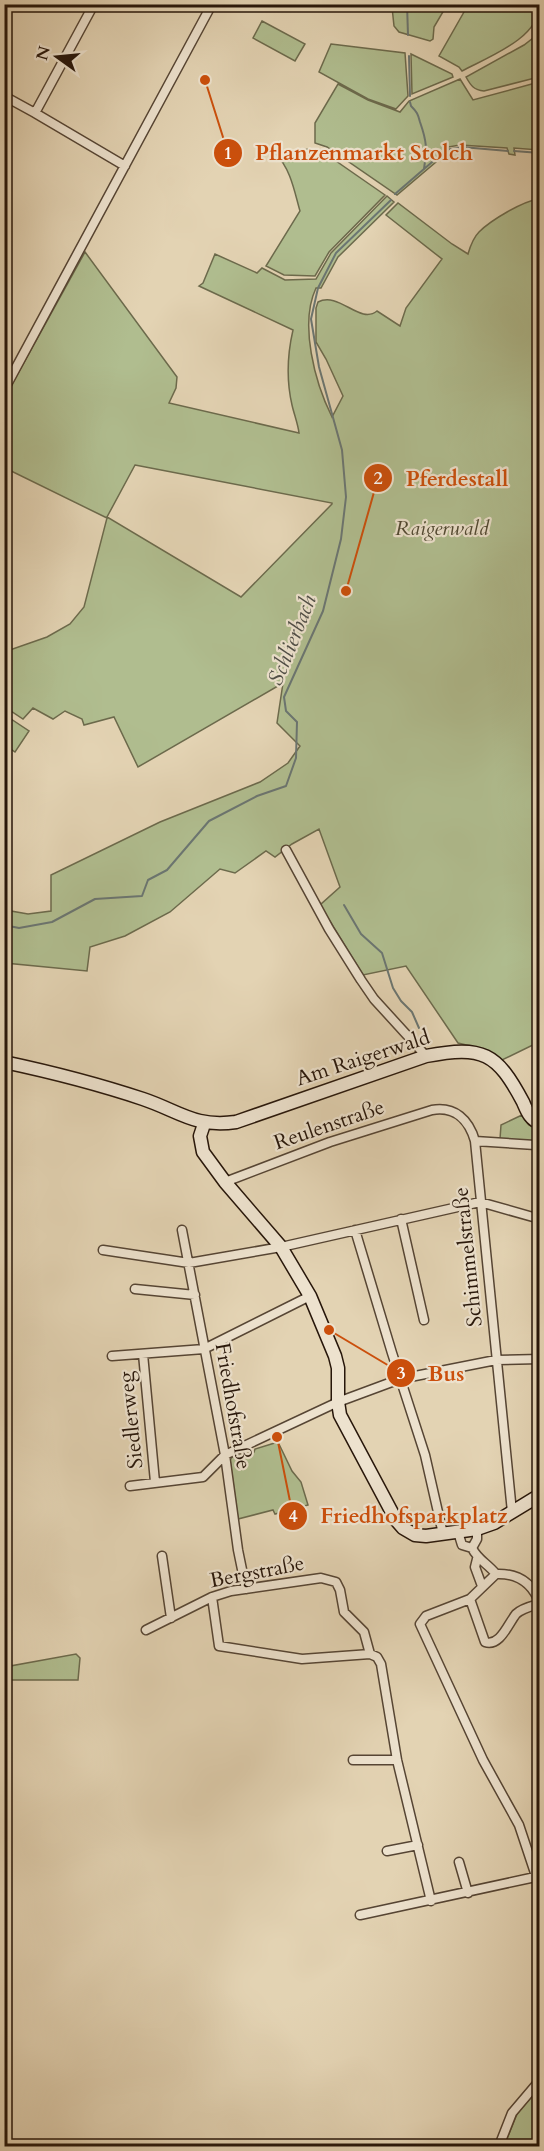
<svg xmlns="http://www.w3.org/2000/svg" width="544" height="2151" font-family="Cardo,serif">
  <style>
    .green { fill: #b0bd8f; stroke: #6c6a4c; stroke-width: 1.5; fill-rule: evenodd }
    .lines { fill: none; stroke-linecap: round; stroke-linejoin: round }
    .stream { stroke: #6b7672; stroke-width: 2 }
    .street-casing { stroke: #564534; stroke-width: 11 }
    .secondary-casing { stroke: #27160a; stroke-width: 15 }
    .street { stroke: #ede2ce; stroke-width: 8 }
    .secondary { stroke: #ede2ce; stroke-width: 12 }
    .labels { text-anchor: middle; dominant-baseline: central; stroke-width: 4.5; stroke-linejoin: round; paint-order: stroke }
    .park-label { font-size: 21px; font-style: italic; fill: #504832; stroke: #ede2ce }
    .street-label { font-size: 21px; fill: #27160a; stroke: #ede2ce }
    .water-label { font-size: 22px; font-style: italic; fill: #4f4e47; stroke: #ede2ce }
    .leader { fill: none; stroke: #cb4f0c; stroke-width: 2 }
    .callout-dot { fill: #cb4f0c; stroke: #ede2ce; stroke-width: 2 }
    .mark-label { font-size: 18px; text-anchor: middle; font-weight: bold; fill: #fff }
    .callout-label { font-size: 22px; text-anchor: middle; font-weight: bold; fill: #cb4f0c; stroke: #ede2ce; stroke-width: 4.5; stroke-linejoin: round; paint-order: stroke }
  </style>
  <rect width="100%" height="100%" fill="#e3d3b3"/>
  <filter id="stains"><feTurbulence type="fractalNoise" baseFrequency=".00333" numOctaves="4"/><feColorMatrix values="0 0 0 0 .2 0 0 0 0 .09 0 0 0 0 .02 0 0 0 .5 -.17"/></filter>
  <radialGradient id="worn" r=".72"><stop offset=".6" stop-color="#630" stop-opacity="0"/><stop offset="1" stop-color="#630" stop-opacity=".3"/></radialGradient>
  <path class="green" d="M400 5V4L447 5 434 27 433 39 430 41 399 32 394 26 392 7H400Z
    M468 5H539C540 38 488 57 462 71L459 67 439 56Z
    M262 21 305 44 295 61 253 38Z
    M539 28V77L484 91C474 90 471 86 466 77L524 45 533 38Z
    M331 44 405 53 408 96 396 109 368 99 319 72Z
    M411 54 452 74 453 77 412 94Z
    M460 79 473 100 539 82V150L514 148 515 155 509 154 507 148 460 145 448 147 449 151 397 195 327 147 315 143V123L338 84 368 100 400 112 409 101Z
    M309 149 320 150 385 195 329 252 315 276 284 275 266 266 300 211C294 190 291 170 276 154Z
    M387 196 394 202 338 257 321 288H316C299 324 315 383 332 417L343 396 326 359 316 342V308L318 302C339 291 360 325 377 311L400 326 406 308 442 259 386 215 398 203 452 244 468 254C470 247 474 237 479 232 491 220 523 201 539 199V1042L502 1060 487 1050 458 1043 406 966 363 975 320 905 340 887 319 829 292 844 275 857 266 851 235 873 220 869 170 912 125 936 90 947 87 971 5 963V910L28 914 51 911V875L160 822 260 782 288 763 300 746 277 723 283 683 138 767 114 717 84 725 82 719 65 711 53 719 33 708 23 719 5 707 4 652 47 637 70 624 84 607 107 518 5 468V397L85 252 177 377 176 388 169 403 299 433C298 424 294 414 292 405 286 379 287 356 293 330L199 286 203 283 215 254 257 273 262 268 285 280 316 279 331 253ZM135 465 332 503V504L241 597 107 517Z
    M5 715 29 731 15 752 5 745Z
    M522 1115 529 1125 539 1130V1140L535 1139 533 1141 500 1139 501 1125Z
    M278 1442 292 1471 301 1482 308 1505 275 1514 273 1510 238 1519 230 1460 232 1457 254 1452 255 1449Z
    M76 1654 80 1658 78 1680H5V1667Z
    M539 2084V2146H504L517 2114Z"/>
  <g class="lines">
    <path class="stream" d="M407 4 408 35
      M409 56 410 96
      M410 102 411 106C417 112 418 114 420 122 427 142 427 148 424 169
      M514 151 540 153
      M395 194 446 150 462 147 508 151
      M344 905 361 934 382 953 393 988 401 1001 412 1012 419 1028
      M4 925 19 928 52 922 95 899 142 896 148 880 167 870 209 821 257 796 286 786 296 758 297 722 286 711 284 697 323 611 341 539 346 497 342 450 319 367 311 319 318 288 336 253 391 200"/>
    <defs>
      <path id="street" d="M94 4 35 113 125 166
        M4 96 35 113
        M4 390 212 4
        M286 850 329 929 361 980 374 999 426 1056
        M475 1141 535 1145
        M225 1182 330 1142 432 1110C455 1106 469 1120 475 1141L512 1512
        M401 1219 424 1320
        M182 1230 225 1455 238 1550 246 1589
        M355 1230 392 1353 425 1455 443 1534
        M103 1250 189 1263 281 1247 480 1202 540 1219
        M135 1289 195 1295
        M143 1354 155 1482
        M112 1356 204 1349 310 1296
        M130 1486 203 1477 225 1455 338 1402 400 1379 496 1360 540 1359
        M477 1529V1539L472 1548C478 1560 487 1563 496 1574 519 1573 533 1584 540 1604
        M458 1532 462 1545 472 1548
        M162 1556 171 1618
        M477 1559 475 1567 482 1586
        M496 1574 470 1599 426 1616 420 1624 483 1760 519 1825 536 1876
        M212 1597 219 1646 302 1659 370 1654 377 1657 381 1664 397 1760 431 1901
        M470 1599 485 1642C500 1647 508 1624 516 1614 522 1608 532 1606 539 1604
        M146 1630 212 1597 231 1591 321 1578 336 1582 340 1590 344 1612 364 1632 370 1654
        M353 1760H397
        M539 1798H540
        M387 1851 418 1845
        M459 1862 468 1893
        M360 1915 540 1876
        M499 2146 512 2113 540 2080"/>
      <path id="secondary" d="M4 1062C51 1072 98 1084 143 1099 179 1111 195 1128 236 1122L426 1056C483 1045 497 1053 523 1102 527 1111 530 1120 540 1123
        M204 1124 200 1136 203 1152 225 1182 281 1247 310 1296 335 1356 338 1368V1402L340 1415 396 1520 403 1528 415 1535 426 1536 477 1529 494 1523 540 1495"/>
    </defs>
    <use href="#street" class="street-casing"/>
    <use href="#secondary" class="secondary-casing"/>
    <use href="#street" class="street"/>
    <use href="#secondary" class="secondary"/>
  </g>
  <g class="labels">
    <g class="park-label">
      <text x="442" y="528">Raigerwald</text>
    </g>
    <g class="street-label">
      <text transform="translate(363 1058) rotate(-18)">Am Raigerwald</text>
      <text transform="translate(329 1125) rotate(-19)">Reulenstraße</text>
      <text transform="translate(468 1257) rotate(-96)">Schimmelstraße</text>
      <text transform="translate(233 1406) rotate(80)">Friedhofstraße</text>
      <text transform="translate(131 1420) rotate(-96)">Siedlerweg</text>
      <text transform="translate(257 1572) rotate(-11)">Bergstraße</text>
    </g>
    <g class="water-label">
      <text transform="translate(292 640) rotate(-68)">Schlierbach</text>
    </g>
  </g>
  <path class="leader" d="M205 80L228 153M346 591L378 478M329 1330L401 1373M277 1437L293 1516"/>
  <g class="callout-dot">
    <circle cx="205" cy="80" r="6"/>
    <circle cx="346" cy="591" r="6"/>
    <circle cx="329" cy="1330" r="6"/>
    <circle cx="277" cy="1437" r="6"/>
    <circle cx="228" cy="153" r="15"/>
    <circle cx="378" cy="478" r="15"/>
    <circle cx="401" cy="1373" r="15"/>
    <circle cx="293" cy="1516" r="15"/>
  </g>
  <g class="mark-label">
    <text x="228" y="159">1</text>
    <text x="378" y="484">2</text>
    <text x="401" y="1379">3</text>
    <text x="293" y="1522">4</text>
  </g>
  <g class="callout-label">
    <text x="364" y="160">Pflanzenmarkt Stolch</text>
    <text x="457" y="486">Pferdestall</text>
    <text x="446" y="1381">Bus</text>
    <text x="414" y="1523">Friedhofsparkplatz</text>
  </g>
  <rect width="544" height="2151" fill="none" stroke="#e3d3b3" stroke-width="24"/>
  <rect x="6" y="6" width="532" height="2139" fill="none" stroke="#27160a" stroke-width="3"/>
  <rect x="12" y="12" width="520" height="2127" fill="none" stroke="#27160a" stroke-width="1.5"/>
  <g transform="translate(57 57) rotate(285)" stroke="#ede2ce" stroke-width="4.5" paint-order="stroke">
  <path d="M0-4.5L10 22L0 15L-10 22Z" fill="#27160a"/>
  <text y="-9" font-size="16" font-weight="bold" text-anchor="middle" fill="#27160a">N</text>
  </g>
  <rect width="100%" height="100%" filter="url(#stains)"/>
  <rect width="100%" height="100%" fill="url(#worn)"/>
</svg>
